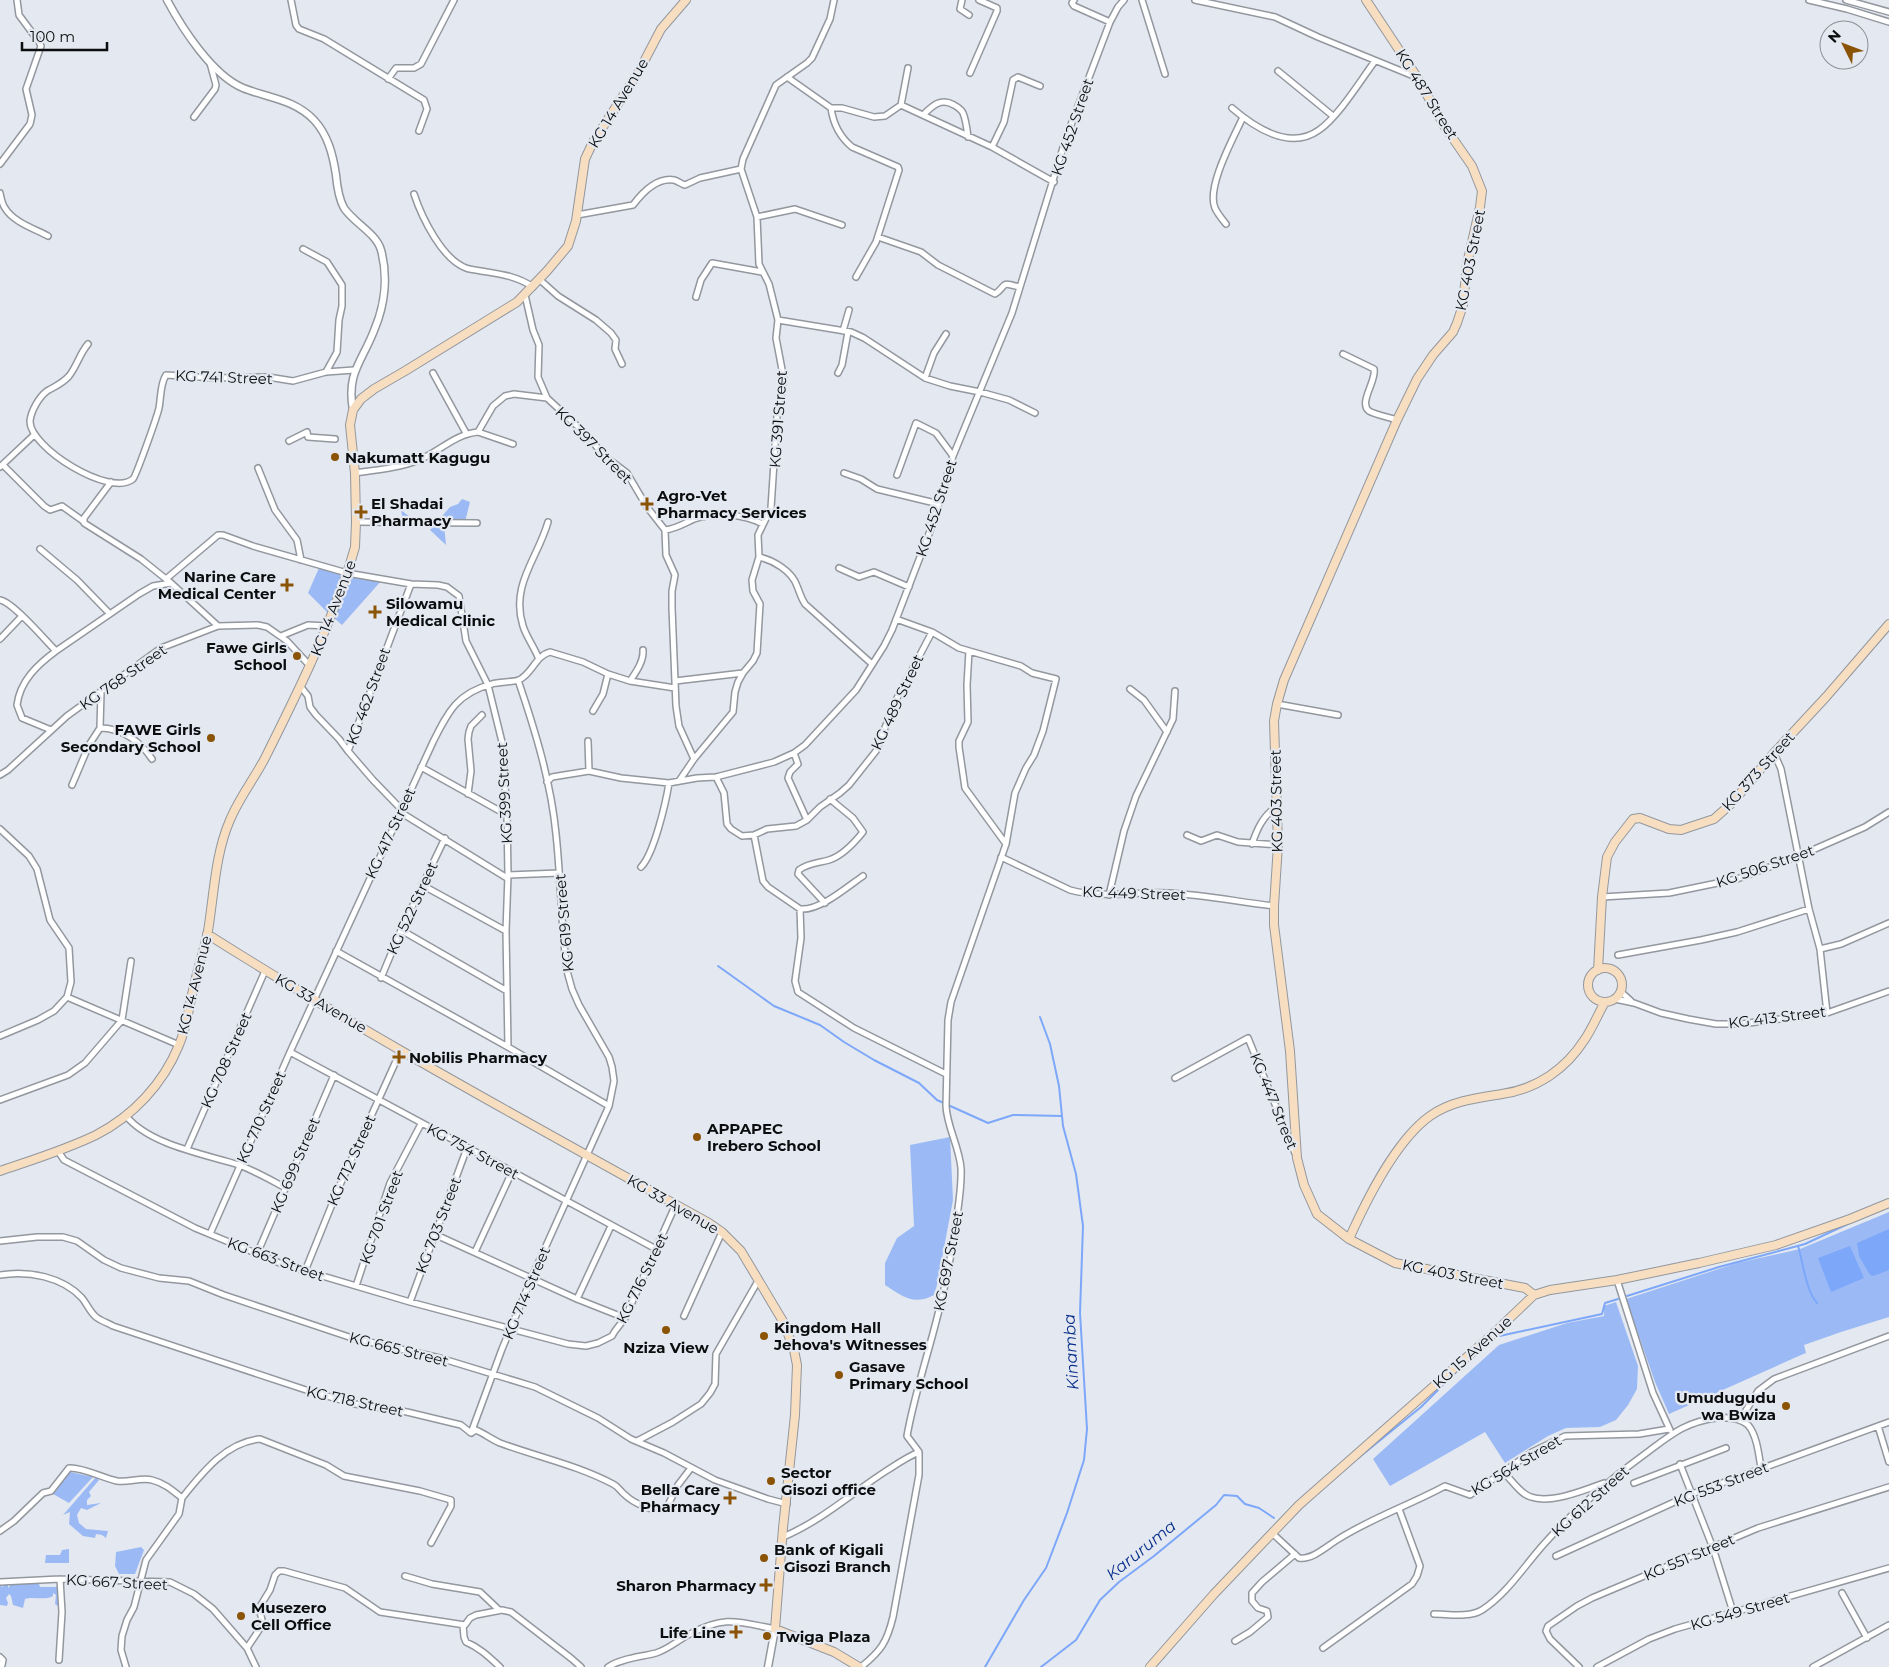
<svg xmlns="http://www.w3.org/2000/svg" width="1889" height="1667" font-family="Montserrat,sans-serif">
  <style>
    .green { fill: #9bbaf5 }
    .water { fill: #7da7f9 }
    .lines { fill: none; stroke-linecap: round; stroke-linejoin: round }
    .stream { stroke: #7da7f9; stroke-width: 2 }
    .minor-casing { stroke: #93979e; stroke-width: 8 }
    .tertiary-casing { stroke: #93979e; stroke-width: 9 }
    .secondary-casing { stroke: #93979e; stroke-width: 10 }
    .minor { stroke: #fff; stroke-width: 5 }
    .tertiary { stroke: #fff; stroke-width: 6 }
    .secondary { stroke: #f7dec0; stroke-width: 8 }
    .poi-dot { fill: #8a5305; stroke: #e4e8f0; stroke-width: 2 }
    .labels { text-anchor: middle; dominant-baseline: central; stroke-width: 4.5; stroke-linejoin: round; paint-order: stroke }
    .street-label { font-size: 15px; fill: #0b0d0f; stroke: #e4e8f0 }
    .poi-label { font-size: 15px; font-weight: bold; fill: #0b0d0f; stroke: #e4e8f0; text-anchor: start }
    .water-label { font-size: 16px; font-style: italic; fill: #072f8b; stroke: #e4e8f0 }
  </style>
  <rect width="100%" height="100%" fill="#e4e8f0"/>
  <path class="green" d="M462 499 470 502 465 522 444 524 446 545 430 530 450 507 458 504Z
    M401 510 424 528 404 527Z
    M319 568 345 575 329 614 308 593Z
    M348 575 382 580 342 625 333 617Z
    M950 1137 953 1200 937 1285 934 1295C913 1306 902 1296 885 1285V1263L897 1238 914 1226 910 1145Z
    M1889 1212V1317L1841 1332 1804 1345 1806 1353 1801 1355 1669 1414 1655 1382 1626 1299 1737 1263 1800 1249Z
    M1616 1302 1638 1366 1637 1389 1628 1405 1616 1420 1600 1427 1566 1428 1548 1436 1505 1463 1485 1432 1390 1486 1373 1459 1499 1345 1567 1323 1604 1316V1306Z
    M70 1472 93 1477 69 1503 53 1494Z
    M96 1477 99 1480 89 1492 91 1496 87 1500V1505L101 1503 87 1510 81 1508 77 1515 79 1523 86 1529 108 1531 106 1538 102 1535 96 1534 95 1538 83 1536 69 1524 70 1512 63 1515Z
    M141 1547 144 1550 135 1574H119L115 1566 116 1552Z
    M69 1549V1563H45L46 1555H60L62 1550Z
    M27 1580 38 1581 40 1587H57L59 1590V1605L58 1606 55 1604 56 1595 53 1593V1596C44 1601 34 1596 25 1599L23 1608 13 1605 11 1596 9 1594 6 1598 8 1603 7 1606 0 1605V1584L2 1587 8 1583V1588L14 1581 23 1584Z"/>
  <path class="water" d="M1889 1229V1270L1873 1276 1870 1275 1859 1256 1857 1243Z
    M1850 1246 1864 1278 1831 1292 1818 1258Z"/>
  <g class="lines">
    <path class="stream" d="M718 966 774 1006 820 1025 844 1042 874 1060 919 1083 937 1100 988 1123 1013 1115 1062 1116
      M1798 1246C1803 1262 1806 1291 1817 1303
      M1627 1296 1719 1267 1805 1244 1852 1222
      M1495 1337 1602 1314 1605 1303 1618 1299
      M1357 1459 1421 1407 1460 1368
      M1295 1514 1306 1503
      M985 1667 1024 1600 1046 1568 1067 1513 1084 1460 1087 1429 1080 1313 1083 1226 1076 1174 1063 1126 1059 1086 1050 1044 1040 1017
      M1041 1667 1076 1640 1100 1600 1119 1582 1154 1556 1216 1505 1224 1495 1237 1496 1245 1504 1259 1508 1274 1518"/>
    <defs>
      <path id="minor" d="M291 0 296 25 299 29 324 39 424 100 427 109 419 131
        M962 0 960 9 969 15
        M1074 0 1072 3 1074 6 1110 22
        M1142 0 1165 74
        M1195 0 1275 17 1318 37 1416 77
        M1809 0 1847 9 1889 22
        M1846 0 1889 12
        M1278 71 1333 116
        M970 73 997 11V8L979 0
        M787 77 831 108H842L874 117 885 116 901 105 992 147 1054 182
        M388 79 396 68H414L421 64 454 0
        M901 105 908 68
        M831 108C833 123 840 137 852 147L898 167 899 170 876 242 856 277
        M1232 108C1254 127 1290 151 1319 130 1339 116 1360 81 1375 61
        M923 115C932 106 941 97 954 105 957 107 961 109 963 113 966 120 967 129 968 137
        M194 117 215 89 216 85 210 63
        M992 147 1004 122 1013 80 1018 77 1040 86
        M0 164 30 124 32 115 26 89 41 46 39 42 19 15 17 0
        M0 193C1 198 2 204 5 208 13 222 35 229 48 236
        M414 194C422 218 442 259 466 268 471 270 477 270 481 271 500 274 517 276 533 287
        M577 215 633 205C642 193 657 177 674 180 678 181 681 184 685 185L700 178 741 169
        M757 217 795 209 842 225
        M1226 224C1222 219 1217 213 1215 208 1206 187 1234 137 1243 117
        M878 237 921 252 938 265 995 294C1008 285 999 281 1019 287
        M303 249 327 262 342 285V306L339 320 337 352 326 372
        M539 279 558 296 596 320 611 333 616 340 615 349 622 364
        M525 295 533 330 539 345 538 377 547 398
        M696 297 701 280 712 263 762 272
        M778 320 851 332 864 338 925 378 950 386 980 392 1009 400 1035 413
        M843 331 849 310
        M88 344C80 353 77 366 69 376 62 384 55 386 47 391 39 397 31 411 30 421 29 447 110 498 133 479 136 476 157 417 159 408 161 398 160 384 166 375L215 378 268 377 293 381 326 372 354 370
        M1343 354 1374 369C1377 380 1358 403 1369 411 1373 414 1391 418 1397 420
        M433 373 466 433
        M838 373 842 365 848 332
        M925 378 934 353 946 334
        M478 432 513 444
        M289 441 307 432 308 437 335 439
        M3 465 44 506 50 510 62 506 83 521
        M0 467 34 435
        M258 468 275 510 297 540 301 560
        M355 473C376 470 399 468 419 460 439 452 455 434 478 432L493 406 505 396 514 394 547 398 589 437 603 455 627 473 647 507 665 530 666 555 675 575 672 591V608L676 706 679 726 694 759
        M844 473 861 479 877 489 939 504
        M897 475 916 423 936 433 953 456
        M111 482 84 518V523L141 559 171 583 218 626
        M356 522 477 523
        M665 530C676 529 685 523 694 519 716 512 743 514 763 524
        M40 549 77 580 109 613
        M759 557C773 560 792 571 797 586 800 593 801 598 805 604L872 664
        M839 568 859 577 874 572 909 587
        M166 579 211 541 218 535H223L253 546 347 573 411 584 438 585 447 587 459 596 466 641 488 685 502 742 507 815 508 875 506 931 508 1047
        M0 600C13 602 45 640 56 651L139 594 153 586 171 583
        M281 636 308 625 327 626
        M0 639 22 616
        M969 651 967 685 968 722 959 741V747L965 788 1006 844
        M538 657C534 647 526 636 523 626 510 585 538 558 548 522
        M630 681C636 672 644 661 643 650
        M675 681 743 673
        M301 687 308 696 310 707 316 715 339 739 348 751 373 780 401 809
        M1130 689 1144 700 1167 732
        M1277 704 1338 715
        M593 711 603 694 608 674
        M100 728C122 728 141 742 152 759
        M51 730 22 718 17 705C20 681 37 665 56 651
        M588 741 589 771
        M348 751 411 584
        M794 753 798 764 790 772 788 778 807 820
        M1774 753 1781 769 1809 909 1820 949 1827 1013
        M421 767 507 815
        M0 775 8 770 67 716 161 648 218 626 258 625 267 627 287 641 310 666
        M716 777 724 793 727 824 731 829 742 836 754 835 767 829 796 826 807 820 820 807 840 793 849 785 876 751 895 702 932 632
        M679 781 694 759 733 712 735 692 738 682 743 673 753 661 757 653 760 604 753 591 752 580 759 557 758 535 771 508 777 416 784 380 776 338 778 320 769 284 759 264 757 217 741 169 743 159 776 85 807 63 812 58 830 19 834 0
        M547 782 552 777 589 771 621 778 669 783 697 778 716 777 774 762 794 753 805 745 856 690 884 646 892 630 930 531 953 456 1012 313 1066 138 1110 22 1118 7 1124 0
        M72 785 89 745 100 728 101 692
        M468 794 471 771 468 739 469 732 471 726 482 715
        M400 812 507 878
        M0 829 29 856 37 869 50 920 69 948 71 982 67 997
        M754 835 763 881 768 887 800 909C820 911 847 887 863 876
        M1187 835 1201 841 1217 835 1238 842 1278 845
        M1252 844C1257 829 1263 816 1276 807
        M1001 857 1070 890C1103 899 1137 891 1170 893 1205 895 1239 902 1274 906
        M641 867C654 854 666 802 669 783
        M508 875 559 873
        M422 885 506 931
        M1109 895 1124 831 1136 796 1173 719 1175 691
        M1602 897 1669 893 1737 879 1799 856 1865 827 1889 812
        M825 903 798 874 799 870C808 863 819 863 829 860 842 856 855 842 863 832L853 818 830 799
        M800 909 801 938 795 981 798 992 854 1028 946 1074
        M401 930 507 991
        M1820 949 1841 944 1889 923
        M336 951 508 1047 609 1106
        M1618 955 1701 940 1737 932 1809 909
        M381 978 401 930 445 838
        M1620 991 1631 1001
        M67 997 179 1045
        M1615 999 1634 1003 1661 1013 1688 1019 1716 1024H1741L1827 1013 1889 991
        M0 1036 38 1020 54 1011 67 997
        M290 1052 656 1249
        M1175 1078 1248 1038 1295 1153
        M0 1100 68 1075 85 1063 122 1020 131 961
        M126 1116C150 1145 204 1154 239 1165 255 1171 269 1179 284 1187
        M187 1149 265 971
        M58 1151 64 1160 195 1228 282 1264 410 1302 568 1344 586 1346 598 1343 612 1336 615 1331 625 1318 676 1204
        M210 1234 290 1052 433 742C448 712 457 693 492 684 498 682 514 682 519 680 533 673 535 656 550 652L583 662 608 674 630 681 675 688
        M434 1234 577 1299 625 1318
        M0 1241 37 1237H63L77 1241 104 1260 121 1268 159 1278 189 1281 224 1295 352 1338 440 1358 535 1387 598 1418 631 1439 664 1453 715 1480 768 1499 787 1504
        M475 1252 512 1172
        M257 1254 334 1075
        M305 1271 339 1187 401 1050
        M0 1275C28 1270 63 1277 82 1298 87 1304 90 1312 96 1317 101 1321 108 1323 113 1326L306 1390 355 1404 407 1412 461 1425 471 1433 476 1430C485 1434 491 1439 500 1443 538 1457 577 1465 613 1484 619 1487 619 1490 624 1494 633 1503 654 1513 666 1509L678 1485 691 1468
        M1617 1280 1653 1393 1670 1430
        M356 1286 390 1183 421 1124
        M577 1299 611 1226
        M410 1302 467 1148
        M684 1316 722 1232
        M1740 1420 1758 1391 1774 1379 1889 1336
        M1878 1426 1889 1462
        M471 1433 502 1349 532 1277 609 1106 614 1081 612 1067 609 1057 579 1005 572 989 567 971C561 926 561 880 556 834 551 782 535 730 518 680
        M637 1441 673 1422 701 1404 710 1393 715 1384 716 1354 758 1281
        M1680 1464 1713 1548 1733 1612
        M1504 1473C1512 1480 1520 1494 1531 1497 1551 1504 1585 1490 1604 1483
        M1634 1483 1726 1448
        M182 1498C202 1473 226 1442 260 1439L326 1465 344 1476 420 1491 451 1500V1506L431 1543
        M0 1531 14 1521 43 1493 51 1491 69 1468C82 1467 103 1478 117 1481 128 1483 141 1477 152 1480 164 1483 172 1490 182 1498L179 1514 146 1560 134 1607 127 1620 122 1636 121 1650 126 1667
        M1272 1533 1299 1558C1312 1560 1326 1547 1337 1540 1371 1518 1410 1505 1445 1486L1470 1495 1532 1452 1565 1436 1639 1434 1669 1429
        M783 1537C821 1521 852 1493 886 1471 897 1464 907 1457 919 1452
        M1556 1556 1692 1494 1889 1422
        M405 1576 432 1584 480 1592 499 1610
        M0 1582 60 1579 170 1582 194 1594 213 1609 247 1648 256 1667
        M1842 1593 1867 1638
        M1434 1614C1448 1614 1469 1618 1482 1610 1507 1594 1525 1565 1544 1544 1576 1508 1610 1479 1649 1451 1672 1434 1686 1422 1716 1418 1727 1417 1739 1417 1748 1425 1757 1435 1759 1456 1761 1468
        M463 1625 464 1637 466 1642C480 1648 489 1657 500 1667
        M1235 1641 1250 1632 1268 1617 1267 1611 1258 1608 1252 1601V1593L1262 1582 1295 1554
        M247 1648 263 1624 259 1608 270 1590 275 1575 279 1571H284L345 1588 380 1612 465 1625 470 1618 476 1615 502 1610 511 1612 572 1659 581 1667
        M1323 1648 1412 1584 1417 1576 1420 1566 1399 1509
        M0 1657 3 1660 2 1665
        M59 1660 62 1612 60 1579
        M608 1667C622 1658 641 1657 656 1653 669 1649 678 1640 690 1634 726 1615 738 1622 775 1629
        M861 1667C881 1651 887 1642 893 1617L919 1475V1452L907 1436C914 1396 927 1358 937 1318 945 1288 951 1256 956 1225 958 1206 962 1187 961 1168 959 1146 947 1127 946 1106L948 1020 951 1002 1006 844 1015 793 1026 768 1034 755 1043 731 1056 679 1032 673 1021 666 959 648 932 632 896 619
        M1579 1667 1550 1639 1546 1631 1548 1626 1577 1606 1592 1598 1758 1528 1889 1487
        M1597 1667 1649 1639 1675 1629 1889 1568
        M1813 1667 1889 1625"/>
      <path id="tertiary" d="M167 0C182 28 212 75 243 88 268 98 294 99 314 120 328 135 333 155 336 175 337 186 339 199 344 208 354 223 376 233 381 250 388 276 385 304 375 328 363 361 346 372 353 410
        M768 1667 775 1629"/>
      <path id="secondary" d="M1366 0 1417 77 1445 127 1472 166 1482 191 1480 207 1467 264 1463 305 1457 323 1453 332 1433 355 1417 379 1397 420 1284 680 1277 704 1274 721 1278 845 1274 906V925L1290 1051 1297 1158 1304 1185 1317 1214 1349 1239 1395 1263 1525 1288 1534 1295
        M207 934C370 1037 540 1129 709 1223L722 1232 741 1251 784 1323 794 1350 797 1365 795 1415 783 1528 775 1629 834 1652 859 1667
        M1588 985a17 17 0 1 1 34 0a17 17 0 1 1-34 0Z
        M1598 970 1602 897 1607 857 1615 842 1633 819 1640 818 1669 829 1681 830 1714 819 1732 803 1774 753 1826 697 1889 624
        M0 1171C32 1160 65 1150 96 1135 133 1116 163 1084 179 1045 187 1027 189 1005 194 986 198 968 204 950 208 931 214 895 215 854 230 820 239 798 254 779 265 758 297 694 328 631 350 564L355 547 356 522 355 473 350 425 353 410 361 399 374 389 405 371 517 302 547 271 568 246 576 221 585 159 593 142 638 73 661 29 686 0
        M1349 1239C1366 1201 1395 1141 1430 1116 1451 1101 1477 1098 1502 1094 1537 1089 1566 1069 1585 1039 1593 1027 1598 1014 1605 1002
        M1150 1667 1214 1594 1299 1505 1493 1334 1534 1295 1550 1290 1617 1280 1699 1263 1776 1245 1850 1219 1889 1203"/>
    </defs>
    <use href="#minor" class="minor-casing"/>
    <use href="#tertiary" class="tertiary-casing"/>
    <use href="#secondary" class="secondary-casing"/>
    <use href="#minor" class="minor"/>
    <use href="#tertiary" class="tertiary"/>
    <use href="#secondary" class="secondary"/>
  </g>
  <g class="poi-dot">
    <circle cx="335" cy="457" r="5"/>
    <path d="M644.5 496.5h5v5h5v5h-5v5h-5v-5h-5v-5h5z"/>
    <path d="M358.5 504.5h5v5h5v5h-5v5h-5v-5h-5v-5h5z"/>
    <path d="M284.5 577.5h5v5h5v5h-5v5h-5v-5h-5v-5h5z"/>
    <path d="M372.5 604.5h5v5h5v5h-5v5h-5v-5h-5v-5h5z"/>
    <circle cx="297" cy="656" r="5"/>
    <circle cx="211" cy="738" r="5"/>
    <path d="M396.5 1049.5h5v5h5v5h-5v5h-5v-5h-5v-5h5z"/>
    <circle cx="697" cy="1137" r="5"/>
    <circle cx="666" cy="1330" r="5"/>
    <circle cx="764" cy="1336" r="5"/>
    <circle cx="839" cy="1375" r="5"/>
    <circle cx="1786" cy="1406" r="5"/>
    <circle cx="771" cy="1481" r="5"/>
    <path d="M727.5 1490.5h5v5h5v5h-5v5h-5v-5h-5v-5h5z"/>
    <circle cx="764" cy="1558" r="5"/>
    <path d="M763.5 1577.5h5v5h5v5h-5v5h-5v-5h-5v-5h5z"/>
    <circle cx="241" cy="1616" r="5"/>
    <path d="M733.5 1624.5h5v5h5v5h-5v5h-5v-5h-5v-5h5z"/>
    <circle cx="767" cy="1636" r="5"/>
  </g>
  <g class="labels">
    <g class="street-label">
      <text transform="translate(1427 94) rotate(58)">KG 487 Street</text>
      <text transform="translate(618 103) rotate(-59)">KG 14 Avenue</text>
      <text transform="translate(1072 127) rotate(-71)">KG 452 Street</text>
      <text transform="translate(1470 260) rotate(-79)">KG 403 Street</text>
      <text transform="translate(224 377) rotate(2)">KG 741 Street</text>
      <text transform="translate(778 419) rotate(-86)">KG 391 Street</text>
      <text transform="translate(594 445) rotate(45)">KG 397 Street</text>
      <text transform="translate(936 508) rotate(-72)">KG 452 Street</text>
      <text transform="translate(333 608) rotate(-69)">KG 14 Avenue</text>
      <text transform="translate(123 677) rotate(-35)">KG 768 Street</text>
      <text transform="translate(368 696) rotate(-70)">KG 462 Street</text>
      <text transform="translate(897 702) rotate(-65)">KG 489 Street</text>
      <text transform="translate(1758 771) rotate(-48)">KG 373 Street</text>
      <text transform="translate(504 793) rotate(-93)">KG 399 Street</text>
      <text transform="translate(1276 801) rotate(-91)">KG 403 Street</text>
      <text transform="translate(390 833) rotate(-65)">KG 417 Street</text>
      <text transform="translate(1765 866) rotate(-19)">KG 506 Street</text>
      <text transform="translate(1134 893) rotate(2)">KG 449 Street</text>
      <text transform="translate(412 908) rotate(-65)">KG 522 Street</text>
      <text transform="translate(564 923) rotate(-95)">KG 619 Street</text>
      <text transform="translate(194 985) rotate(-76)">KG 14 Avenue</text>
      <text transform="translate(321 1003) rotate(30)">KG 33 Avenue</text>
      <text transform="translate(1777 1017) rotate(-7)">KG 413 Street</text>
      <text transform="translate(226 1060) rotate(-66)">KG 708 Street</text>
      <text transform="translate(1274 1101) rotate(68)">KG 447 Street</text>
      <text transform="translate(261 1117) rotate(-66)">KG 710 Street</text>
      <text transform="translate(473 1151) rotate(28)">KG 754 Street</text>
      <text transform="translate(351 1160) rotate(-66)">KG 712 Street</text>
      <text transform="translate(295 1165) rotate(-67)">KG 699 Street</text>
      <text transform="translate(673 1204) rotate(30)">KG 33 Avenue</text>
      <text transform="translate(381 1217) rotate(-70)">KG 701 Street</text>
      <text transform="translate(438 1225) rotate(-69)">KG 703 Street</text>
      <text transform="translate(276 1259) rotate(20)">KG 663 Street</text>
      <text transform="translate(948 1261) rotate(-79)">KG 697 Street</text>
      <text transform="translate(1453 1274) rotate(11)">KG 403 Street</text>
      <text transform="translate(642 1278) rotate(-64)">KG 716 Street</text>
      <text transform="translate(526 1293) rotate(-67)">KG 714 Street</text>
      <text transform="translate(399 1349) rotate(14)">KG 665 Street</text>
      <text transform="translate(1472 1352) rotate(-42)">KG 15 Avenue</text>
      <text transform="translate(355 1401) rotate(12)">KG 718 Street</text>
      <text transform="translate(1516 1465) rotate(-31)">KG 564 Street</text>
      <text transform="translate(1721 1484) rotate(-21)">KG 553 Street</text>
      <text transform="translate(1590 1501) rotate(-42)">KG 612 Street</text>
      <text transform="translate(1689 1557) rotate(-23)">KG 551 Street</text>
      <text transform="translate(117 1582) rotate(3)">KG 667 Street</text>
      <text transform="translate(1740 1611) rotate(-16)">KG 549 Street</text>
    </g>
    <g class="poi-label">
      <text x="345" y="457">Nakumatt Kagugu</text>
      <text x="657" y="495">Agro-Vet<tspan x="657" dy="17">Pharmacy Services</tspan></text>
      <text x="371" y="503">El Shadai<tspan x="371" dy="17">Pharmacy</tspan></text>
      <text x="276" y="576" text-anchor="end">Narine Care<tspan x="276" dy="17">Medical Center</tspan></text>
      <text x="386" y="603">Silowamu<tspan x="386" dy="17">Medical Clinic</tspan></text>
      <text x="287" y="647" text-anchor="end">Fawe Girls<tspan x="287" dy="17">School</tspan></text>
      <text x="201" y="729" text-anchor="end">FAWE Girls<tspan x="201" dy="17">Secondary School</tspan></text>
      <text x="409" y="1057">Nobilis Pharmacy</text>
      <text x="707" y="1128">APPAPEC<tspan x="707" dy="17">Irebero School</tspan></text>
      <text x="774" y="1327">Kingdom Hall<tspan x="774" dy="17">Jehova's Witnesses</tspan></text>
      <text x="666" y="1347" text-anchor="middle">Nziza View</text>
      <text x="849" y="1366">Gasave<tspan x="849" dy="17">Primary School</tspan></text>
      <text x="1776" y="1397" text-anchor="end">Umudugudu<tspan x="1776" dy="17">wa Bwiza</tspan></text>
      <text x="781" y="1472">Sector<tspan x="781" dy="17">Gisozi office</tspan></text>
      <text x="720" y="1489" text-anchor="end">Bella Care<tspan x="720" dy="17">Pharmacy</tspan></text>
      <text x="774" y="1549">Bank of Kigali<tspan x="774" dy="17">- Gisozi Branch</tspan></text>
      <text x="756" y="1585" text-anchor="end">Sharon Pharmacy</text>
      <text x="251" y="1607">Musezero<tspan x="251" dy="17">Cell Office</tspan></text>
      <text x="726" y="1632" text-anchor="end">Life Line</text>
      <text x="777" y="1636">Twiga Plaza</text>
    </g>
    <g class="water-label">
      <text transform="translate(1071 1352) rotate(-93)">Kinamba</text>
      <text transform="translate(1141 1550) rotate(-39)">Karuruma</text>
    </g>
  </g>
  <g transform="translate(1844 45) rotate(312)"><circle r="24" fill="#e4e8f0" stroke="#8d9096"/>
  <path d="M0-4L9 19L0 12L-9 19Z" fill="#8a5305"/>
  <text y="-8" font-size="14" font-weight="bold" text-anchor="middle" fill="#0b0d0f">N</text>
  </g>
  <path d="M22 42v8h85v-8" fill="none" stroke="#0b0d0f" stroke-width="2.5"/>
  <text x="30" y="42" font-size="15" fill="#0b0d0f" stroke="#e4e8f0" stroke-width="4" paint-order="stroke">100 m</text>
</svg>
